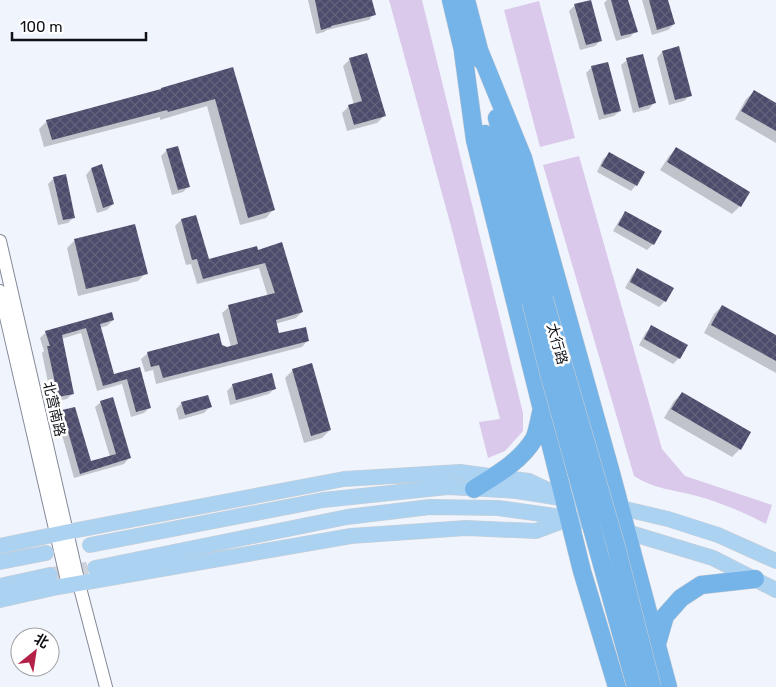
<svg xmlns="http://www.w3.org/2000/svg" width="776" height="687" font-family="Rubik,'Noto Sans SC',sans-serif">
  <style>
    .garden { fill: #dac9ea }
    .shadow { fill: #0003 }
    .building { fill: url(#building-cross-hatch) }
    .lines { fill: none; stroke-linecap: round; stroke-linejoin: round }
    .major-tunnel { stroke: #ced2da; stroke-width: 15; stroke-dasharray: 15 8; stroke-linecap: butt }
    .minor-casing { stroke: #838997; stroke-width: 14 }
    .major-casing { stroke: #cfcfd0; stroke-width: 16 }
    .highway-casing { stroke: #cfcfd0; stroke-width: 19 }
    .minor { stroke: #fff; stroke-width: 12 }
    .major { stroke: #acd2f2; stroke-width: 15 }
    .highway { stroke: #75b4e9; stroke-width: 18 }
    .highway-bridge-casing { stroke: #cfcfd0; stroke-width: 19; stroke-linecap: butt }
    .highway-bridge { stroke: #75b4e9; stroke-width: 18 }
    .labels { text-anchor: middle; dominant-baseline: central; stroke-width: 5; stroke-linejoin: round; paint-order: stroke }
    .street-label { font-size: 14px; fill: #0f1116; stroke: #fff }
  </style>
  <defs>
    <pattern id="building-cross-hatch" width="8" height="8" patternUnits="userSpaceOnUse" patternTransform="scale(1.25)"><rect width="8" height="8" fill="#4e4c6c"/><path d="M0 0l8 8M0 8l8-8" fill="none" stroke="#63627b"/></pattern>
  </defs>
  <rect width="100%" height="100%" fill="#f0f4fd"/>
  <path class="garden" d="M389 0H422L523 413V431L505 451 488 458 479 422 500 419 452 230Z
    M539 1 575 138 540 147 504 10Z
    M579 156 662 449 685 476 772 505 766 524C745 513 720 502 697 496 676 490 653 489 634 476L543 165Z"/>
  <path class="shadow" d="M308 0H371L374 14 369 20 327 30 324 32 316 34Z
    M607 0H627L636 31 630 37 616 41 604 3Z
    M642 0H667L674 24 668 30 652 35Z
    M575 5 601 40 595 46 580 50 569 11Z
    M662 52 690 95 684 101 669 105 657 58Z
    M350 59 384 116 377 123 347 131 342 113 349 106 354 105 343 66Z
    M627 60 654 103 649 109 633 113 621 65Z
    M592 67 620 111 614 116 599 120 586 73Z
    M232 69 273 210 266 218 240 225 207 106 160 120V117L44 147 39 129 47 121 159 91Z
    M754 92 776 104V143L735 119 746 99Z
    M676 149 740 206 732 214 660 170 669 156Z
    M167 150 188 187 183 192 172 195 161 156Z
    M609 154 636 185 631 191 597 172 603 159Z
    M91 169 113 204 107 210 97 213 86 175Z
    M54 178 74 217 68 223 58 225 48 184Z
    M626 213 653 244 647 250 613 231 620 219Z
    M195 216 208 260 256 248 302 312 296 318 275 324 279 335 308 340 302 347 156 384 153 370 145 372 141 359 148 353 221 346 227 348 231 347 222 313 229 307 268 297 259 268 197 284 191 264 186 265 175 226 181 220Z
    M74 241 146 273 138 281 78 296 67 248Z
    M637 270 665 301 659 307 625 288 632 275Z
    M722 306 776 336V373L704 333 714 314Z
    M113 320 107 326 99 328 113 375 139 368 150 407 144 413 131 417 122 384 97 391 81 333 61 339 73 393 67 399 52 402 42 353 44 351 40 338 46 332Z
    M652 327 679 358 673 364 639 345 646 332Z
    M293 370 330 430 322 438 304 443 285 378Z
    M271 375 275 388 269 394 230 405 227 391 232 386Z
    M682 393 740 449 732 457 664 418 674 401Z
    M101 402 129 458 124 464 74 478 57 417 62 412 74 408 90 463 110 457 95 407Z
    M182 403 210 407 204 413 179 420 176 409Z"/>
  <path class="building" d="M315 0H372L376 15 331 26V27L321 30Z
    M591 0 602 41 586 45 574 4Z
    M611 0H628L638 32 621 36Z
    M649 0H668L675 24 657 30Z
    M679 46 692 96 675 100 662 51Z
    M367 53 386 116 354 125 348 105 362 101 349 58Z
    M643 54 656 103 639 108 626 58Z
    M608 62 621 111 604 115 591 66Z
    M233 67 275 210 248 218 215 99 168 112 167 110 52 140 46 120 161 89V88Z
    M754 90 776 103V131L741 111Z
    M178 146 190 187 178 190 166 149Z
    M676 147 750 192 741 207 667 162Z
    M609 152 645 172 637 186 601 166Z
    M102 164 114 204 103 208 91 168Z
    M66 174 75 218 63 220 53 177Z
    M625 211 662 231 654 245 618 225Z
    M196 215 209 259 257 246 258 250 282 242 303 312 276 320 279 333 306 327 309 341 163 378 159 365 151 367 147 352 219 333 222 345 227 347 238 344 228 305 275 293 265 263 203 279 197 259 192 260 181 219Z
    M135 224 148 274 86 289 74 239Z
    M637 268 674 288 666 302 630 282Z
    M722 305 776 335V361L711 325Z
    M112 312 114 320 100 324 114 374 140 367 151 408 136 412 127 379 103 386 86 328 62 335 74 394 58 397 47 346H50L45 331Z
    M651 325 688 345 680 359 644 339Z
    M312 363 331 430 311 436 292 369Z
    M272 373 276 389 236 400 232 384Z
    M682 392 751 432 741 450 671 409Z
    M208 395 212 407 185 415 181 402Z
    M113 397 131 458 80 474 62 410 75 407 91 461 116 454 100 401Z"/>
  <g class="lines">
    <path class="major-tunnel" d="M50 575 95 568"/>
    <defs>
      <path id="minor" d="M0 241 79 584 106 687
        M0 291 68 585"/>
      <path id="major" d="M90 545 323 500 448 487 517 491 621 508 668 519 718 535 776 561
        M0 546 67 532 344 479 460 472 529 481 552 492
        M0 562 46 553
        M95 568 347 517 430 507 498 508 570 518 627 532 713 558 776 590
        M0 586 50 575
        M0 600 58 587 351 536 466 528 536 531 568 519"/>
      <path id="highway" d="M451 0 466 63
        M466 0 482 61
        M479 50 523 158 611 473 668 687
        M463 52 475 140 582 571 617 687
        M497 118 544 299
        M485 134 531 302
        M474 489C496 475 520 462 534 439 538 431 539 418 542 409
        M657 644 665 616 681 598 701 585 755 579"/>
    </defs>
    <use href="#minor" class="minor-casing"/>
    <use href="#major" class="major-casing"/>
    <use href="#highway" class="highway-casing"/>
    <use href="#minor" class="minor"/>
    <use href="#major" class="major"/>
    <use href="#highway" class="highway"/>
    <defs>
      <path id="highway-bridge" d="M544 299 616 546 652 687
        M531 302 550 377 636 687"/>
    </defs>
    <use href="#highway-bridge" class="highway-bridge-casing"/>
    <use href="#highway-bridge" class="highway-bridge"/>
  </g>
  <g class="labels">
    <g class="street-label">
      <text transform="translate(557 344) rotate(74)">太行路</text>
      <text transform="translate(54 409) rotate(77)">北营南路</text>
    </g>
  </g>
  <g transform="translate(35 652) rotate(30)"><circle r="24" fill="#ffffff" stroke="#9fa0a2"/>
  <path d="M0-4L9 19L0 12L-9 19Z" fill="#b32148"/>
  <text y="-8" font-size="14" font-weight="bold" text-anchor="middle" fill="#0f1116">北</text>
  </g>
  <path d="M12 32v8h134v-8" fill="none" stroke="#0f1116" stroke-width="2.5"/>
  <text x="20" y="32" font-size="15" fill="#0f1116" stroke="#ffffff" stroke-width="4" paint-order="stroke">100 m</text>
</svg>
